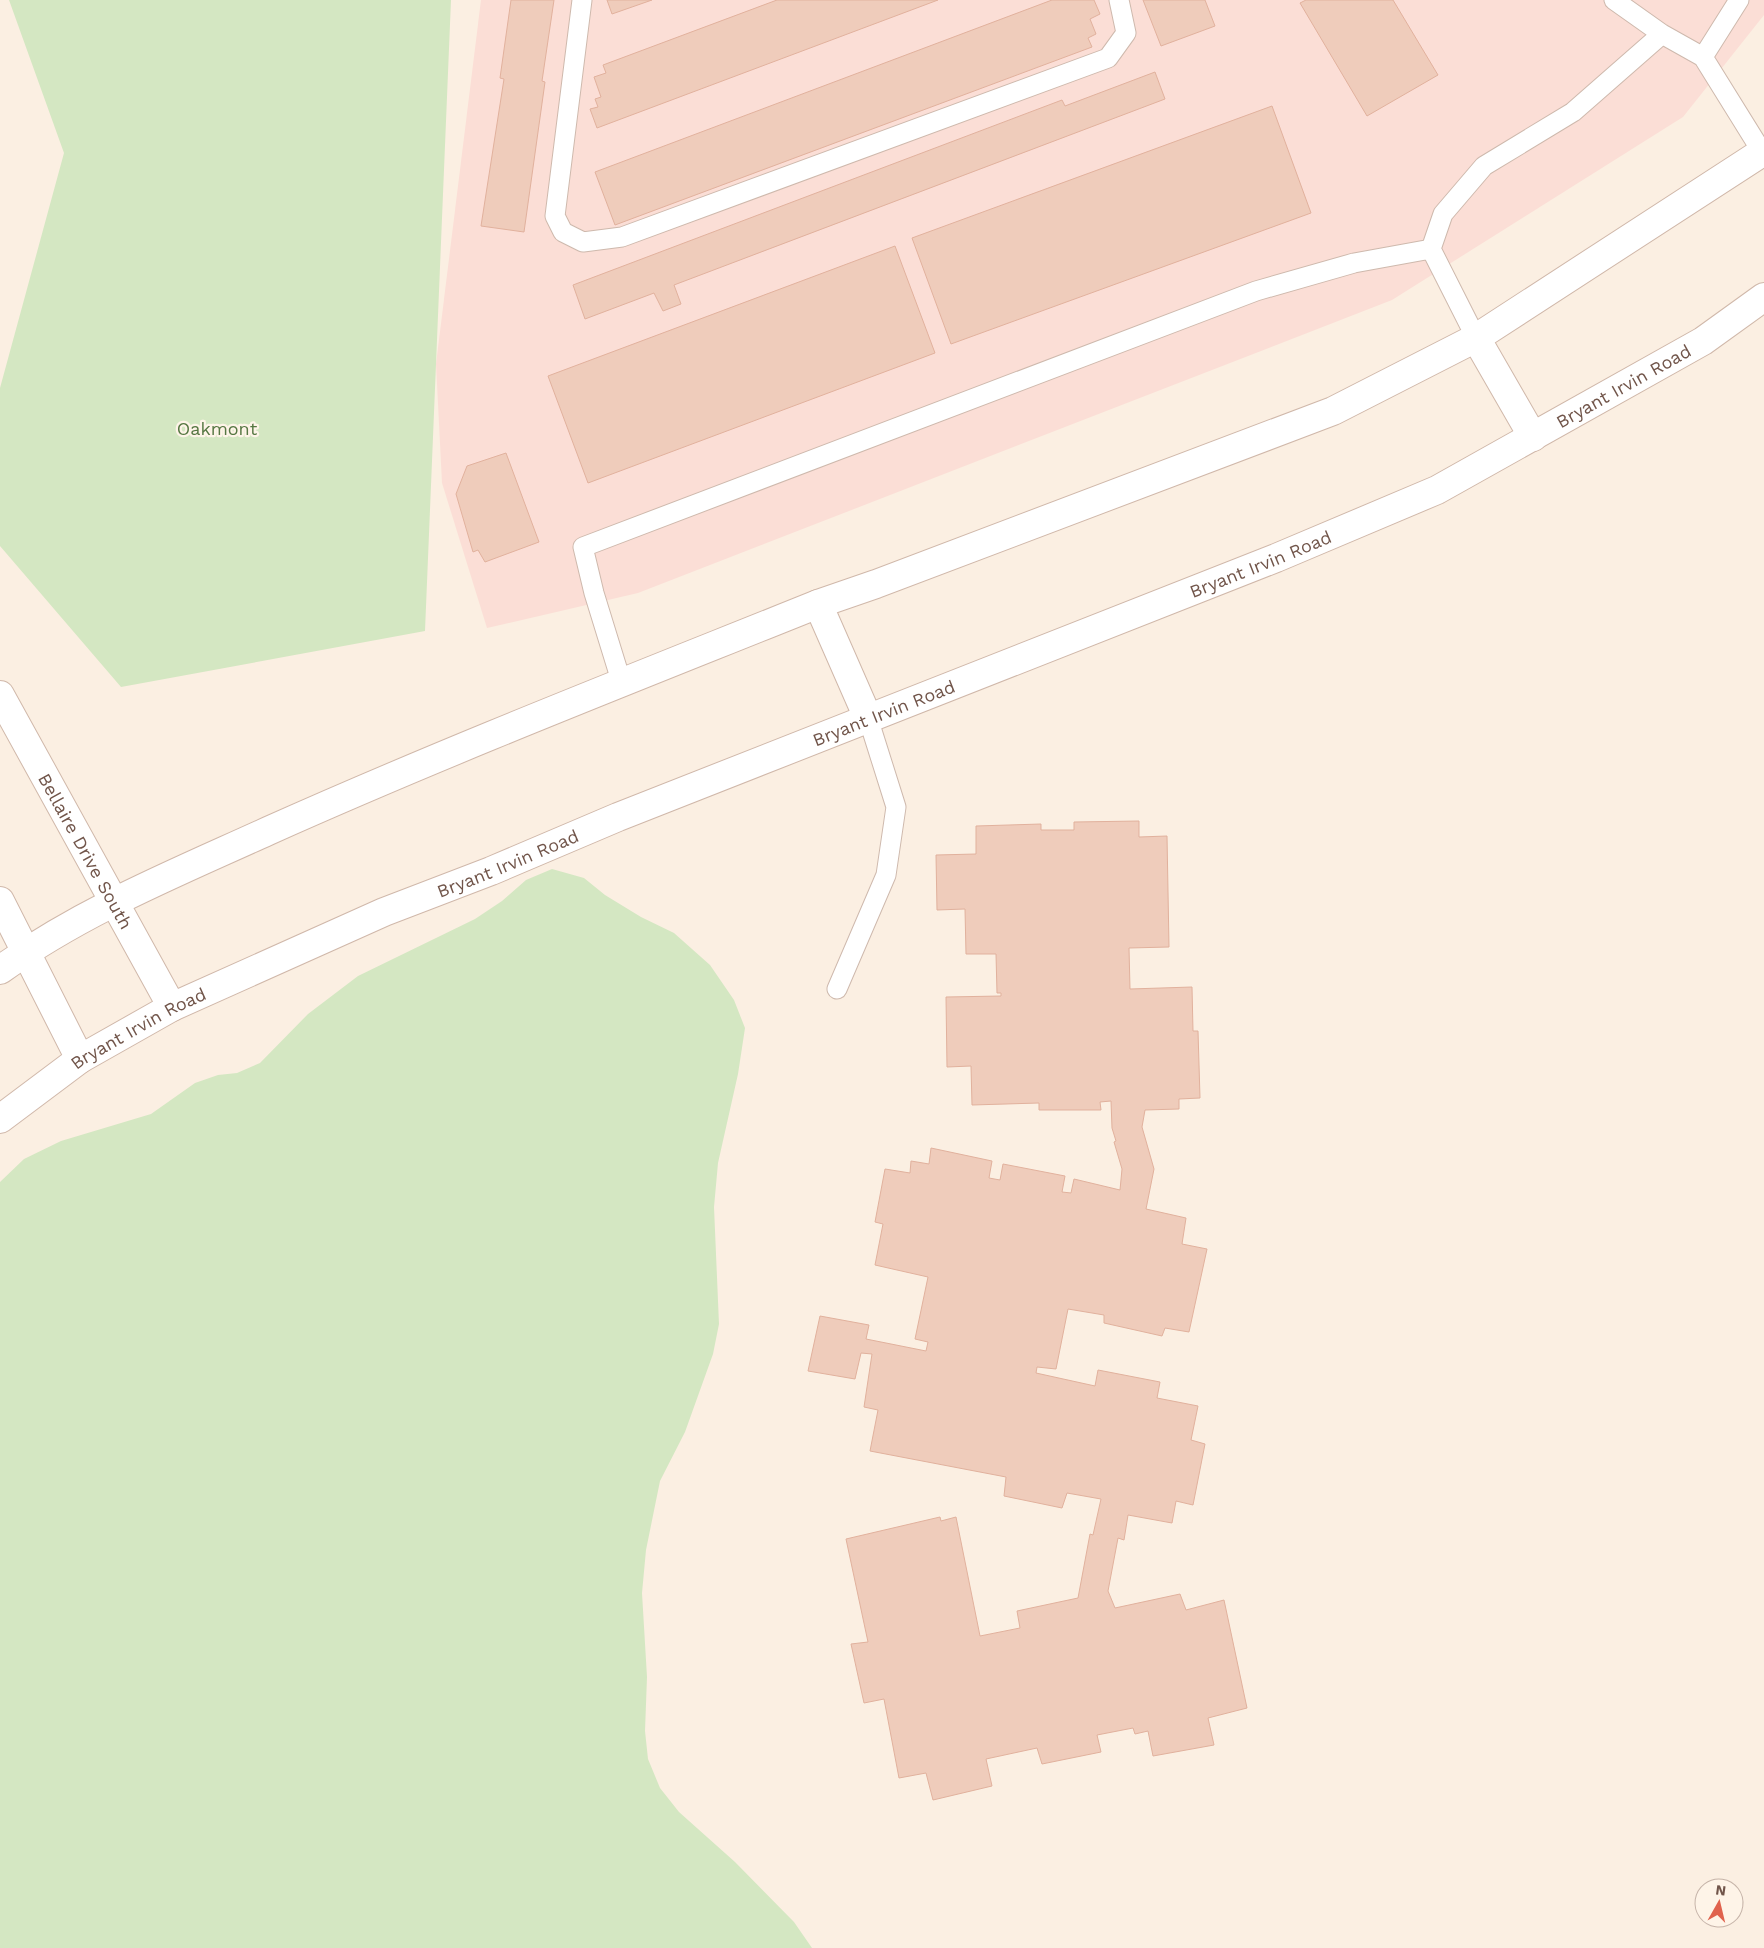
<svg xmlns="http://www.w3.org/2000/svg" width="1764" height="1948" font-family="'Work Sans',sans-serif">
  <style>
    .commercial { fill: #fbded6 }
    .green { fill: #d4e7c2 }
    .building { fill: #efccbb; stroke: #e1b19d }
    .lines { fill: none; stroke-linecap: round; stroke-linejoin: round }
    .lane-casing { stroke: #ceb9ad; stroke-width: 21 }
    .secondary-casing { stroke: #d0b8aa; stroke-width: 30 }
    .lane { stroke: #fff; stroke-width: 19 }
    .secondary { stroke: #fff; stroke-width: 28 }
    .labels { text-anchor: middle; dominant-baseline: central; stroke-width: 4.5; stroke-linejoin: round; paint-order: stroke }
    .street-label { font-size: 18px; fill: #71554a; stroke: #fef4e8 }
    .park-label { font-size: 18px; fill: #567742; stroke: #fef4e8 }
  </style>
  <rect width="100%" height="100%" fill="#fbefe2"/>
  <path class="commercial" d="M481 0H1764V15L1683 117 1392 300 638 593 487 628 442 483 436 364Z"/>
  <path class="green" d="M9 0H451L425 631 121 687 0 546V388L64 153Z
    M552 869 584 878 605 895 641 917 674 933 710 965 734 1000 745 1028 738 1074 718 1163 714 1207 719 1324 713 1354 685 1432 660 1481 646 1550 642 1593 647 1677 645 1731 648 1759 660 1788 679 1812 735 1862 794 1922 812 1948H0V1182L24 1159 61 1141 151 1114 195 1083 218 1075 237 1073 260 1063 308 1014 358 976 475 919 502 901 526 880Z"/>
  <path class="building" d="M511 0H554L542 81 545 82 524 232 481 226 504 79 500 78Z
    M607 0H652L612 14Z
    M777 0H938L597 128 590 109 598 107 595 99 601 97 594 77 606 73 603 65Z
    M1052 0H1094L1100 14 1090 19 1096 34 1088 38 1092 47 615 225 595 172Z
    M1143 0H1205L1215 26 1161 46Z
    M1306 0H1393L1438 75 1367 116 1300 3Z
    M1155 72 1165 99 674 285 681 304 663 311 654 293 585 319 573 285 1062 100 1065 106Z
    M1272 106 1311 213 951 344 912 238Z
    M895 246 935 353 588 483 548 376Z
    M506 453 539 542 485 562 478 550 473 552 456 494 467 466Z
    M1139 821V837L1167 836 1169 947 1129 948 1130 989 1192 987 1193 1031H1198L1200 1098 1179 1099V1109L1145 1110 1142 1127 1154 1169 1146 1209 1186 1218 1182 1244 1207 1249 1189 1332 1165 1328 1162 1336 1104 1323V1315L1068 1309 1056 1369 1037 1367 1036 1373 1095 1386 1098 1370 1160 1382 1157 1398 1198 1406 1191 1440 1205 1444 1193 1505 1176 1501 1172 1523 1128 1515 1124 1540 1118 1538 1108 1591 1115 1608 1180 1594 1186 1610 1224 1600 1247 1708 1208 1718 1214 1745 1153 1756 1148 1731 1135 1734 1133 1728 1097 1735 1101 1752 1042 1764 1037 1748 986 1759 992 1786 933 1800 926 1773 899 1778 884 1699 864 1703 851 1644 868 1642 846 1539 940 1517 941 1521 956 1517 980 1636 1020 1628 1017 1611 1078 1598 1090 1534 1093 1535 1101 1499 1067 1493 1062 1508 1004 1496 1006 1477 870 1451 878 1410 864 1407 872 1354 861 1353 855 1379 808 1371 820 1316 869 1325 866 1339 926 1351 928 1342 915 1339 928 1277 875 1265 883 1224 875 1222 885 1169 910 1173 911 1161 929 1164 931 1148 992 1161 989 1178 1000 1180 1003 1164 1065 1176 1062 1192 1071 1193 1074 1179 1120 1190 1122 1169 1114 1142 1116 1141 1112 1128 1111 1101 1100 1102 1101 1110H1039V1103L972 1105 971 1066 947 1067 946 997 1001 996V993H997L996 954H966L965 909 937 910 936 855 976 854V826L1041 824V830H1074V822Z"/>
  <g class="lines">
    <defs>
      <path id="lane" d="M582 0 555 216 563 232 583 242 622 237 1108 58 1126 33 1119 0
        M1614 0 1662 34 1703 57 1739 0
        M1703 57 1762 152
        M1476 338 1431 249 1443 214 1484 166 1573 112 1662 34
        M622 684 594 593 583 547 1256 291 1354 263 1431 249
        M837 989 886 875 896 807 868 718"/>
      <g id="secondary">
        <path d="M1476 338 1533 437"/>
        <path d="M818 604 868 718"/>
        <path id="s1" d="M0 695 172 1007"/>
        <path d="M0 901 80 1059"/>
        <path d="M0 970C82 911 176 873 268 831 449 750 634 678 818 604L876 584 1333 411 1476 338 1764 151"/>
        <path id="s2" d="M0 1119 80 1059 172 1007 384 912 491 871 618 817 1276 558 1437 490 1703 341 1764 297"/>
      </g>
    </defs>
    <use href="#lane" class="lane-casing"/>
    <use href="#secondary" class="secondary-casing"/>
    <use href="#lane" class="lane"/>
    <use href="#secondary" class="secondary"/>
  </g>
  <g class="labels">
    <g class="street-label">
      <text stroke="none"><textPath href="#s2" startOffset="1786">Bryant Irvin Road</textPath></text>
      <text stroke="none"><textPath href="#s2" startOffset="1381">Bryant Irvin Road</textPath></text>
      <text stroke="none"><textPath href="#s2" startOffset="976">Bryant Irvin Road</textPath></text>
      <text stroke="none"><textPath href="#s1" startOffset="178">Bellaire Drive South</textPath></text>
      <text stroke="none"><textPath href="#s2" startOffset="571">Bryant Irvin Road</textPath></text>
      <text stroke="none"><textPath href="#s2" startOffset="166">Bryant Irvin Road</textPath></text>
    </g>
    <g class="park-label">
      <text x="217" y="428">Oakmont</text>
    </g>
  </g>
  <g transform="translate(1719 1903) rotate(8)"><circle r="24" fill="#fef4e8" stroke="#c6b4a9"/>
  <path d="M0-4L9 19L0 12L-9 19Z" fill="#e0624d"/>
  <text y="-8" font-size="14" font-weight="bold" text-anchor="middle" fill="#71554a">N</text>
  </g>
</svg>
